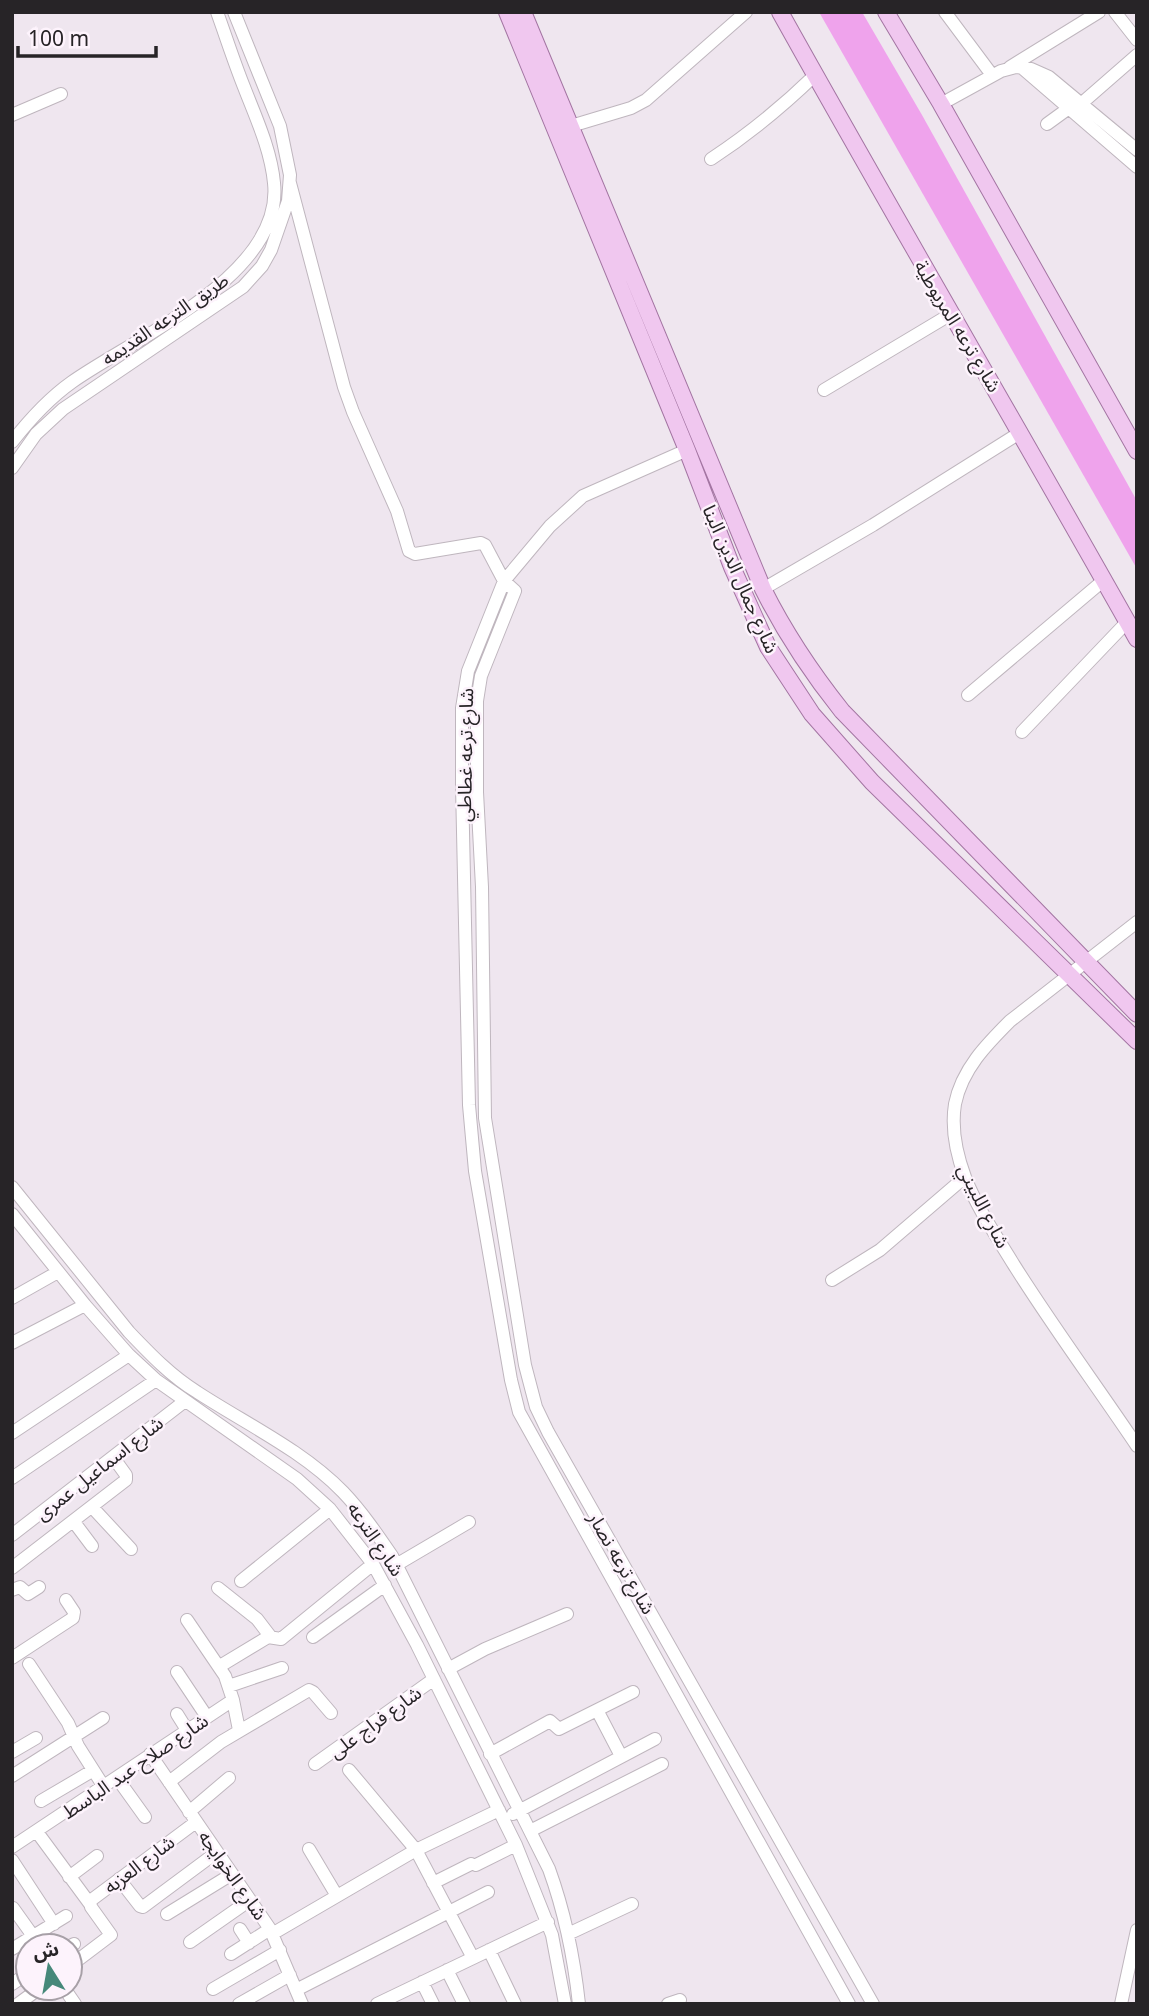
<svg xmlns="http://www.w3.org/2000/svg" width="1149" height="2016" font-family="'Noto Sans','Noto Sans Arabic',sans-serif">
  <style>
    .water { fill: #efa3ec }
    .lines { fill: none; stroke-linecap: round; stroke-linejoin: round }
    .minor-casing { stroke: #bfb6be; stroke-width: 14 }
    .major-casing { stroke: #a375a2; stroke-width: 18 }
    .minor { stroke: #fff; stroke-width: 12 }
    .major { stroke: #f0c7ef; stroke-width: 16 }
    .labels { text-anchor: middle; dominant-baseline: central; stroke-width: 5; stroke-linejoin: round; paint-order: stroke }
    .street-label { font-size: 19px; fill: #272427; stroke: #fdf3fc }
  </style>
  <rect width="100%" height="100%" fill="#efe6ef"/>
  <path class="water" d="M819 12H862L922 115 1137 501V569Z"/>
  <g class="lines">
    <defs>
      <path id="minor" d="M945 12 992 75
        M1115 12 1137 40
        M1010 67 1099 12
        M1021 67 1137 167
        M1082 103 1137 55
        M941 104 1001 71 1016 67 1031 69 1049 77 1137 150
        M12 115 61 94
        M1047 124 1069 108
        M571 126 631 108 646 100 746 12
        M711 159C749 134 782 107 815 75
        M290 183 344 387 353 412 397 511 409 551 415 554 481 543 485 545 504 581 515 591 481 676 477 701V792L482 887 485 1118 525 1365 536 1407 548 1432 873 2004
        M824 390 951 314
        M12 442C30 419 48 399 72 382 134 338 284 275 274 183 271 150 256 118 244 87 234 62 226 37 217 12
        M687 450 583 496 550 526 504 581 468 671 462 708V786L469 1105 475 1171 511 1380 519 1412 849 2004
        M12 468 36 434 63 409 243 287 262 266 271 250 288 201 290 175 280 126 234 12
        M763 589 873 525 1021 432
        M968 695 1104 580
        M1022 732 1127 622
        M1137 922 1010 1021C987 1044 962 1069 955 1104 951 1129 956 1153 965 1177 977 1208 997 1237 1014 1265 1053 1327 1096 1385 1137 1446
        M12 1187 129 1332C150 1354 171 1376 197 1392 246 1424 302 1450 343 1492 362 1512 377 1534 392 1556L549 1869C565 1913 574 1958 579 2004
        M12 1214 85 1305 129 1355 156 1380 297 1479 330 1509 373 1564 417 1645 516 1845 552 1935 565 2004
        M832 1280 880 1250 965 1177
        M12 1298 58 1272
        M12 1343 85 1305
        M12 1433 129 1355
        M12 1478 156 1380
        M92 1507 131 1549
        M74 1522 92 1546
        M12 1535 185 1401
        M396 1565 469 1522
        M12 1568 126 1480V1475L113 1457
        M241 1581 330 1509
        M218 1588 257 1619 270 1636
        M12 1590 20 1587 28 1594 39 1587
        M187 1620 225 1676 233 1700 239 1730
        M313 1637 385 1585
        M12 1658 73 1618 74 1612 66 1600
        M29 1664 68 1723 78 1746 104 1787
        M220 1666 268 1637 281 1639 373 1564
        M448 1669 485 1649 567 1614
        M177 1672 207 1717
        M229 1686 282 1668
        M597 1710 621 1756
        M177 1714 187 1730
        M12 1752 36 1738
        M150 1754 270 1929 302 2004
        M490 1754 550 1721 559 1729 633 1692
        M315 1764 434 1679
        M349 1770 416 1850 473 1958
        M12 1776 103 1718
        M117 1778 145 1817
        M169 1782 221 1742 309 1690 313 1692 331 1713
        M41 1801 92 1771
        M189 1812 229 1778
        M513 1814 655 1739
        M530 1831 662 1764
        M37 1832 90 1904
        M12 1847 233 1700
        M309 1849 337 1896
        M12 1860 54 1924
        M476 1865 516 1845
        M69 1877 97 1856
        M119 1879 140 1906 143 1907 217 1852
        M433 1883 471 1864
        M13 1908 33 1936
        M167 1914 232 1874
        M240 1929 249 1943
        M272 1934 416 1850 499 1810
        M568 1934 632 1904
        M190 1942 250 1900
        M70 1946 74 1944
        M12 1949 66 1916
        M489 1950 515 2004
        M231 1954 270 1929
        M70 1966 111 1935 91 1907 90 1901 196 1822
        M447 1970 464 2004
        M422 1982 433 2004
        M12 1984 28 1973
        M64 1988 75 2004
        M213 1989 280 1950
        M296 1990 488 1892
        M18 2004 40 1988
        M239 2004 290 1975
        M377 2004 548 1922
        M668 2004 680 2000
        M1121 2004 1137 1930"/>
      <path id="major" d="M507 12 687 450 732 567 768 647 812 714 872 782 1137 1041
        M523 12 763 589C785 633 811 672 842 711L1137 1014
        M780 12C897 222 1019 429 1137 639
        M886 12 941 104 1137 451"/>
    </defs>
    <use href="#minor" class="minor-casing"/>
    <use href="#major" class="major-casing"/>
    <use href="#minor" class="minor"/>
    <use href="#major" class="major"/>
  </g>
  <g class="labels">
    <g class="street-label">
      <text transform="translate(165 319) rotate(-34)">طريق الترعه القديمه</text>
      <text transform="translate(958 326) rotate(59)">شارع ترعه المريوطية</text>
      <text transform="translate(741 579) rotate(66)">شارع جمال الدين البنا</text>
      <text transform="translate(465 755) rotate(-89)">شارع ترعه غطاطي</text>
      <text transform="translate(984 1206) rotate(63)">شارع اللبيني</text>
      <text transform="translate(99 1468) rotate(-38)">شارع اسماعيل عمرى</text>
      <text transform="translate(376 1539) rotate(56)">شارع الترعه</text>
      <text transform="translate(622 1563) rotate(60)">شارع ترعه نصار</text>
      <text transform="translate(375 1722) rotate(-36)">شارع فراج على</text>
      <text transform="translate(135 1766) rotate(-34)">شارع صلاح عبد الباسط</text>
      <text transform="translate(139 1864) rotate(-37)">شارع العزبه</text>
      <text transform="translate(233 1875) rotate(55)">شارع الخوايجه</text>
    </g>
  </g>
  <rect width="1149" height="2016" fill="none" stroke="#272427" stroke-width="28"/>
  <g transform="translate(49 1967) rotate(349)"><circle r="33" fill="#fdf3fc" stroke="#a7a0a7" stroke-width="2"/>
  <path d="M0-5L12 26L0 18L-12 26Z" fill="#46887a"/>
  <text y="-10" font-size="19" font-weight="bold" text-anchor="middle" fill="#272427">ش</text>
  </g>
  <path d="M18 46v10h138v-10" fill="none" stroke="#272427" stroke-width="3.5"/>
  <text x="28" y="46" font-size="21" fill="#272427" stroke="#fdf3fc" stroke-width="5" paint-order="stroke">100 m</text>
</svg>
